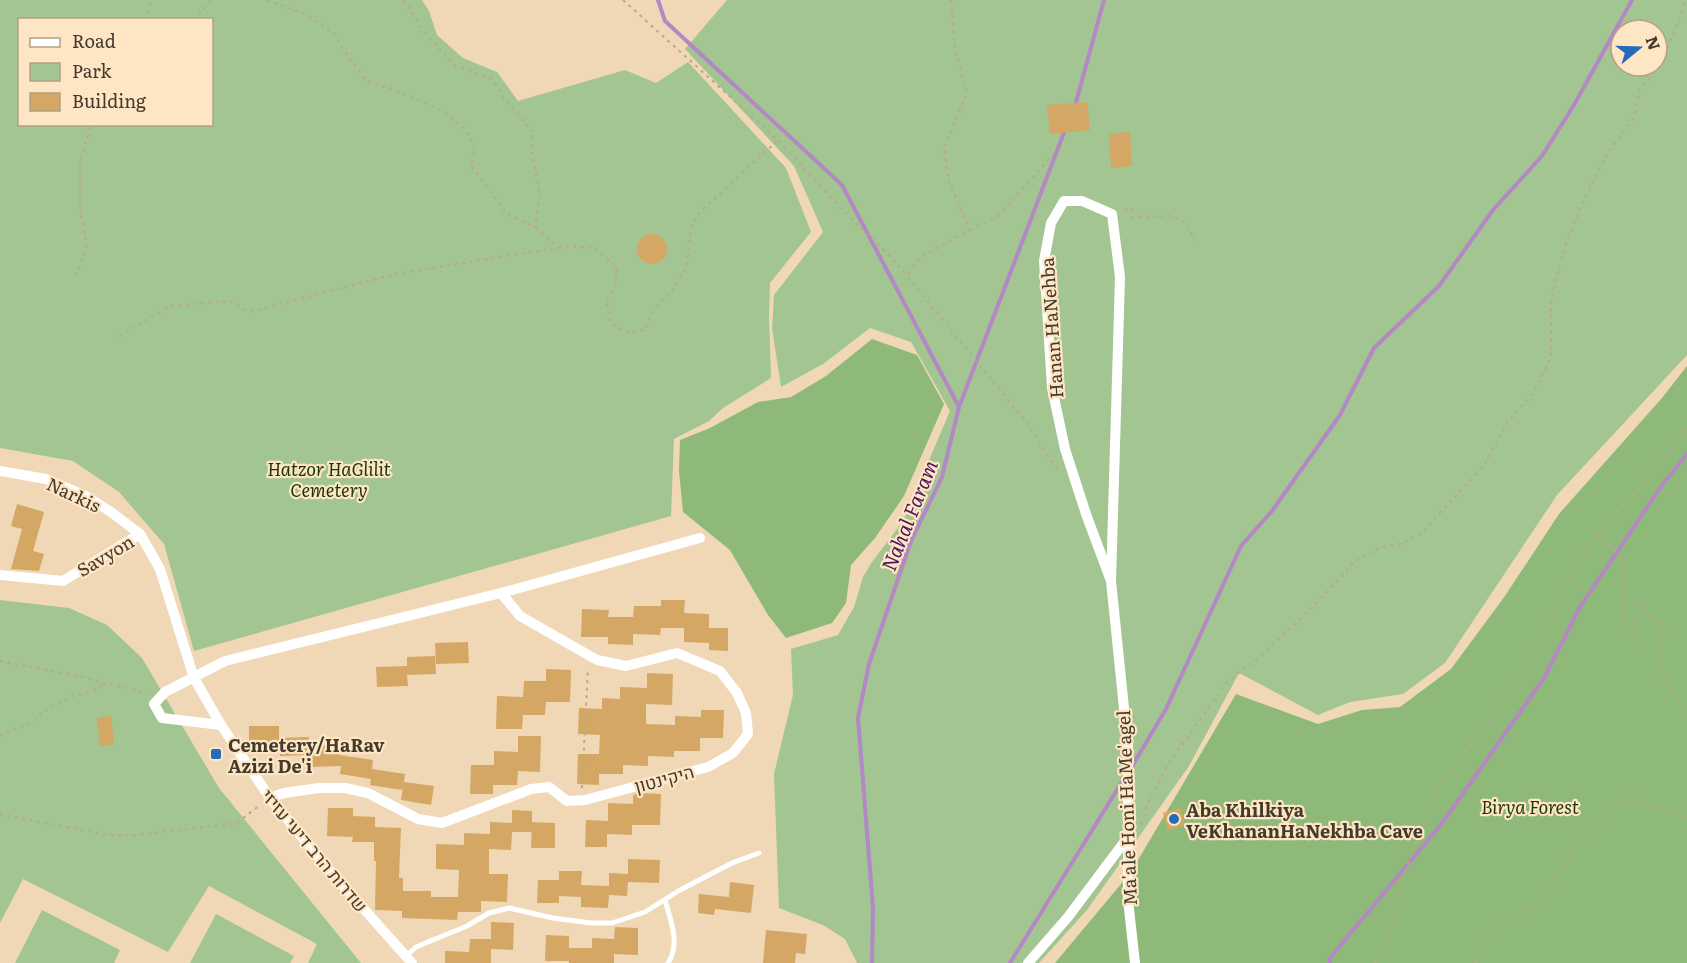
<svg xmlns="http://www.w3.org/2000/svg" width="1687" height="963" font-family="Literata,Heebo,serif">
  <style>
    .green { fill: #a2c591; fill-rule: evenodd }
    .forest { fill: #8eb979 }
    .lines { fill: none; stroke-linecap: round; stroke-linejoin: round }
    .stream { stroke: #b388c5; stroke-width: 4 }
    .building { fill: #d4a764 }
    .path { stroke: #bba88c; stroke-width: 2; stroke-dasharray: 3 4.5; stroke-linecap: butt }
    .lane { stroke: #fff; stroke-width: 5 }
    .street { stroke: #fff; stroke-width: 10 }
    .poi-dot { fill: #2769bb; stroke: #fee5c3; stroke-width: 2 }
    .labels { text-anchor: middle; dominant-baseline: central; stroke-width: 4.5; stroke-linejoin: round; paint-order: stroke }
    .street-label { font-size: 18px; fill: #433a2c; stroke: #fee5c3 }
    .park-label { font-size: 18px; font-style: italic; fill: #1a3608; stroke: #fee5c3 }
    .poi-label { font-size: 18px; font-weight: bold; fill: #433a2c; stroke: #fee5c3; text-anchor: start }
    .water-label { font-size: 20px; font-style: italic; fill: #4b145e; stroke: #fee5c3 }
  </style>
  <rect width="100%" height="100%" fill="#f0d8b6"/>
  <path class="green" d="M0 0H422L429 11 437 35 463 58 497 72 518 101 625 70 656 83 688 62 786 168 811 232 770 283 769 317 771 378 723 408 709 421 674 439 671 516 194 651 164 544 119 492 73 461 0 448ZM20 20H212V124H20Z
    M727 0H1687V355L1557 495 1445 663 1403 694 1350 702 1318 715 1239 673 1189 766 1087 910 1039 963H857L845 939 823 925 779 908 774 774 793 695 791 649 838 635 854 607 863 577 872 562 903 521 950 411 911 342 870 328 823 364 781 387 772 328 774 295 823 232 794 166 685 49ZM1621 30H1657V66H1621Z
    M0 600 69 608 107 625 142 658 219 788 361 963H308L317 944 209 886 168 952 23 879 0 923Z
    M42 910 120 950 114 963H15Z
    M216 914 294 956 290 963H190Z"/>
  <path class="forest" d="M872 339 917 355 944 404 904 496 875 538 851 565 846 603 832 623 786 638 768 615 730 550 683 512 679 471 680 440 710 428 758 402 791 397 826 376Z
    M1687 366V963H1055L1131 872 1236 694 1318 724 1362 710 1400 707 1451 669 1505 596 1559 514 1662 398Z"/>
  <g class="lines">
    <path class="stream" d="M658 0 665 21 842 185 959 407 942 477 911 541 869 664 858 718 873 908 872 963
      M1075 106 1104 0
      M959 407 1065 130
      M1131 768 1166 709 1241 546 1272 511 1340 415 1374 348 1439 286 1493 210 1542 156 1574 105 1632 0
      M1010 963 1125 777
      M1330 963 1329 959 1443 822 1544 678 1580 607 1662 485 1687 454"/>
  </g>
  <path class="building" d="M1087 102 1090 130 1050 134 1047 105Z
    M1130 132 1132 166 1111 168 1109 134Z
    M637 249a15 15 0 1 1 30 0a15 15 0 1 1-30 0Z
    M17 504 44 512 33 551 44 554 39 571 11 569 22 529 11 526Z
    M661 600H685L684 613 709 614V628H728V651L709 650V643L684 642V628H661L660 635 633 634V645L608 644V637H581L582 609 609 610 608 617H633L634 606H661Z
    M468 642 469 663 436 664 435 643Z
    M435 656 436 674 407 675 408 686 377 687 376 667 407 666V657Z
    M546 669 571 670 570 702H546L545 715H523L522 729H496L497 696 523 697 524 681H546Z
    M647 673 673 674 672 705 646 704V724L675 725V716L701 717V710H724L723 738H700V751H674V757L648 756V766L623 765V774H599V785L577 784 578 754H599L600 735 578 734 579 708 602 709V698L620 699V687L647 688Z
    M111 716 114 744 100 746 97 718Z
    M249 726H279V738L309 737V745H339V755L373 760 372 769 405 774 404 782 434 786 431 805 401 800 403 787 402 790 370 785 371 779 340 774 341 766 309 767V755L280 756 279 740V747L249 748Z
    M518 736H541L540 772 518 771 517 785H493V794H470L471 765H494V751L518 752Z
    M639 793 661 794 660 825H632V835L607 834V847H585L586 820 608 821V803L633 804V795Z
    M328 808H353V816L375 817V827L401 828 399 878H403V891H431V897H458L459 870 436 869V844L464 845V833L490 834V822L512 823V810L532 811V832H512L511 850 489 849V874H508L507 902 481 901V912H458L457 920 402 918V911L375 910 376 861H374V842H352L353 837 327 836Z
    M1181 808 1185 825 1168 830 1163 813Z
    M532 822 555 823V848H531Z
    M628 859 660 860 659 883 628 882 627 896 609 895 608 908 581 907V897L559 896V903H537L538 880H559V871H582L581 885 609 886V873L628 874Z
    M730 882 754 885 751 913 715 909 714 915 698 913 699 894 729 897Z
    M491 922 514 923 513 950 491 949V963H445V951L469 952 470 939H491Z
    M615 927 638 928V955L614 954V963H569V961H545L546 935 569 936V948H592V938L614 939Z
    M766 930 807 934 805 954 796 953 795 963H763Z"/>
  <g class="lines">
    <path class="path" d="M267 0 305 14 333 32 348 56 366 81 395 90 441 110 465 129 475 148 471 166 507 214 535 227 558 247
      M404 0 424 32 455 66 492 79 508 104 533 131 532 152 540 196 535 227
      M623 0 778 140 846 214 887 253 907 276
      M951 0 955 48 967 94 944 147 949 182 970 230 947 242 919 259 907 276 1027 423 1059 472
      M144 20 152 0
      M194 20 210 2 214 0
      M1124 210 1131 208 1132 217 1172 216 1186 223 1195 240
      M970 230 998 216 1054 154
      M76 276 87 245 80 209V162L91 124
      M119 336 170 306 229 301 250 312 395 274 568 246 595 248 617 267 615 287 606 301 611 323 630 334 645 329 654 310 675 287 686 268 692 224 701 211 778 140
      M1596 537 1612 546 1623 562 1625 579 1624 627 1629 641 1635 642 1639 601 1642 598 1645 602 1649 616 1663 623C1665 634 1662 642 1661 652 1658 675 1672 695 1687 711
      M0 661 78 676 147 693
      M0 736 34 721 44 711 70 697 93 691 101 686 102 682
      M582 788 588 668
      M0 814 107 835H137L237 823 260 805
      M1141 824 1149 800 1168 764 1228 681 1257 659 1309 611 1355 561 1379 548 1403 543 1421 533 1483 467 1508 422 1534 392 1551 357V300L1565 245 1581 206 1607 154 1633 119 1640 89 1659 67 1681 16 1686 0
      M1375 963 1384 948 1397 908 1398 890 1436 790 1480 732 1528 666 1573 567 1592 541 1675 447 1687 430
      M1475 963 1479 952 1492 935 1537 904 1585 833 1615 800 1638 799 1668 812 1687 816"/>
    <path class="lane" d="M665 900C670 919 681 944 668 963
      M406 956 416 947 467 926 489 913 509 908 553 918 591 923H612L645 912 680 890 732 863 759 853"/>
    <path class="street" d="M0 471 46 479 84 495 111 512 140 534 160 569 194 678 221 725 270 798 330 871 412 963
      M0 575 63 581 140 534
      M1111 581 1086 514 1065 449 1052 388 1044 261 1051 223 1064 201H1082L1112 214 1120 277 1111 581 1128 747V900L1135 963
      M221 725 162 718 154 704 165 692 225 661 501 593 700 538
      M270 798 284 793 319 788H345L368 793 418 819 442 823 531 789 549 787 567 801 585 800 708 767 733 753 748 734 746 713 737 693 720 671 677 653 626 666 597 660 520 616 501 593
      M1028 963 1068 917 1128 837"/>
  </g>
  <g class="poi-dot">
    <rect x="210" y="748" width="12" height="12" rx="3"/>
    <circle cx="1174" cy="819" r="6"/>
  </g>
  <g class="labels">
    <g class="street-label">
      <text transform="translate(1051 328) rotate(-94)">Hanan HaNehba</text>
      <text transform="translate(74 494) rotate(25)">Narkis</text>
      <text transform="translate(105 555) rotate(-31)">Savyon</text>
      <text transform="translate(664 778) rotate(-15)">היקינטון</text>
      <text transform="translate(1126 808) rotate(-92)">Ma'ale Honi HaMe'agel</text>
      <text transform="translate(315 850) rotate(50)">שדרות הרב דיעי עזיזי</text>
    </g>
    <g class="park-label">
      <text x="329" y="468">Hatzor HaGlilit<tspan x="329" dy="21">Cemetery</tspan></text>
      <text x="1530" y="806">Birya Forest</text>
    </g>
    <g class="poi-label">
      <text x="228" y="744">Cemetery/HaRav<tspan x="228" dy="21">Azizi De'i</tspan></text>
      <text x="1186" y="809">Aba Khilkiya<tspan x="1186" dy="21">VeKhananHaNekhba Cave</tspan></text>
    </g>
    <g class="water-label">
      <text transform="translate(908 515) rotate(-68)">Nahal Faram</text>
    </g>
  </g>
  <rect x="18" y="18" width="195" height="108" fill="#fee5c3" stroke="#b3a187" stroke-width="1.5"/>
  <rect x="30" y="38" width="30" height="9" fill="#ffffff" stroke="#b3a187" stroke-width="1.5"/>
  <text x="72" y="48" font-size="18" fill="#433a2c">Road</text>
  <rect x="30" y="63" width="30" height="18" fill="#a2c591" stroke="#b3a187" stroke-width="1.5"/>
  <text x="72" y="78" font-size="18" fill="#433a2c">Park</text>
  <rect x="30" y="93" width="30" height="18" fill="#d4a764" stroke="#b3a187" stroke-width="1.5"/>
  <text x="72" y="108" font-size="18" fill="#433a2c">Building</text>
  <g transform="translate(1639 48) rotate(71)"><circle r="28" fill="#fee5c3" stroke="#b3a187" stroke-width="1.5"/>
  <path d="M0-4.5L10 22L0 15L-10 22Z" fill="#2769bb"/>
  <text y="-9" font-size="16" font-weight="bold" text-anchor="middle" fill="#433a2c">N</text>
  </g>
</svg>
